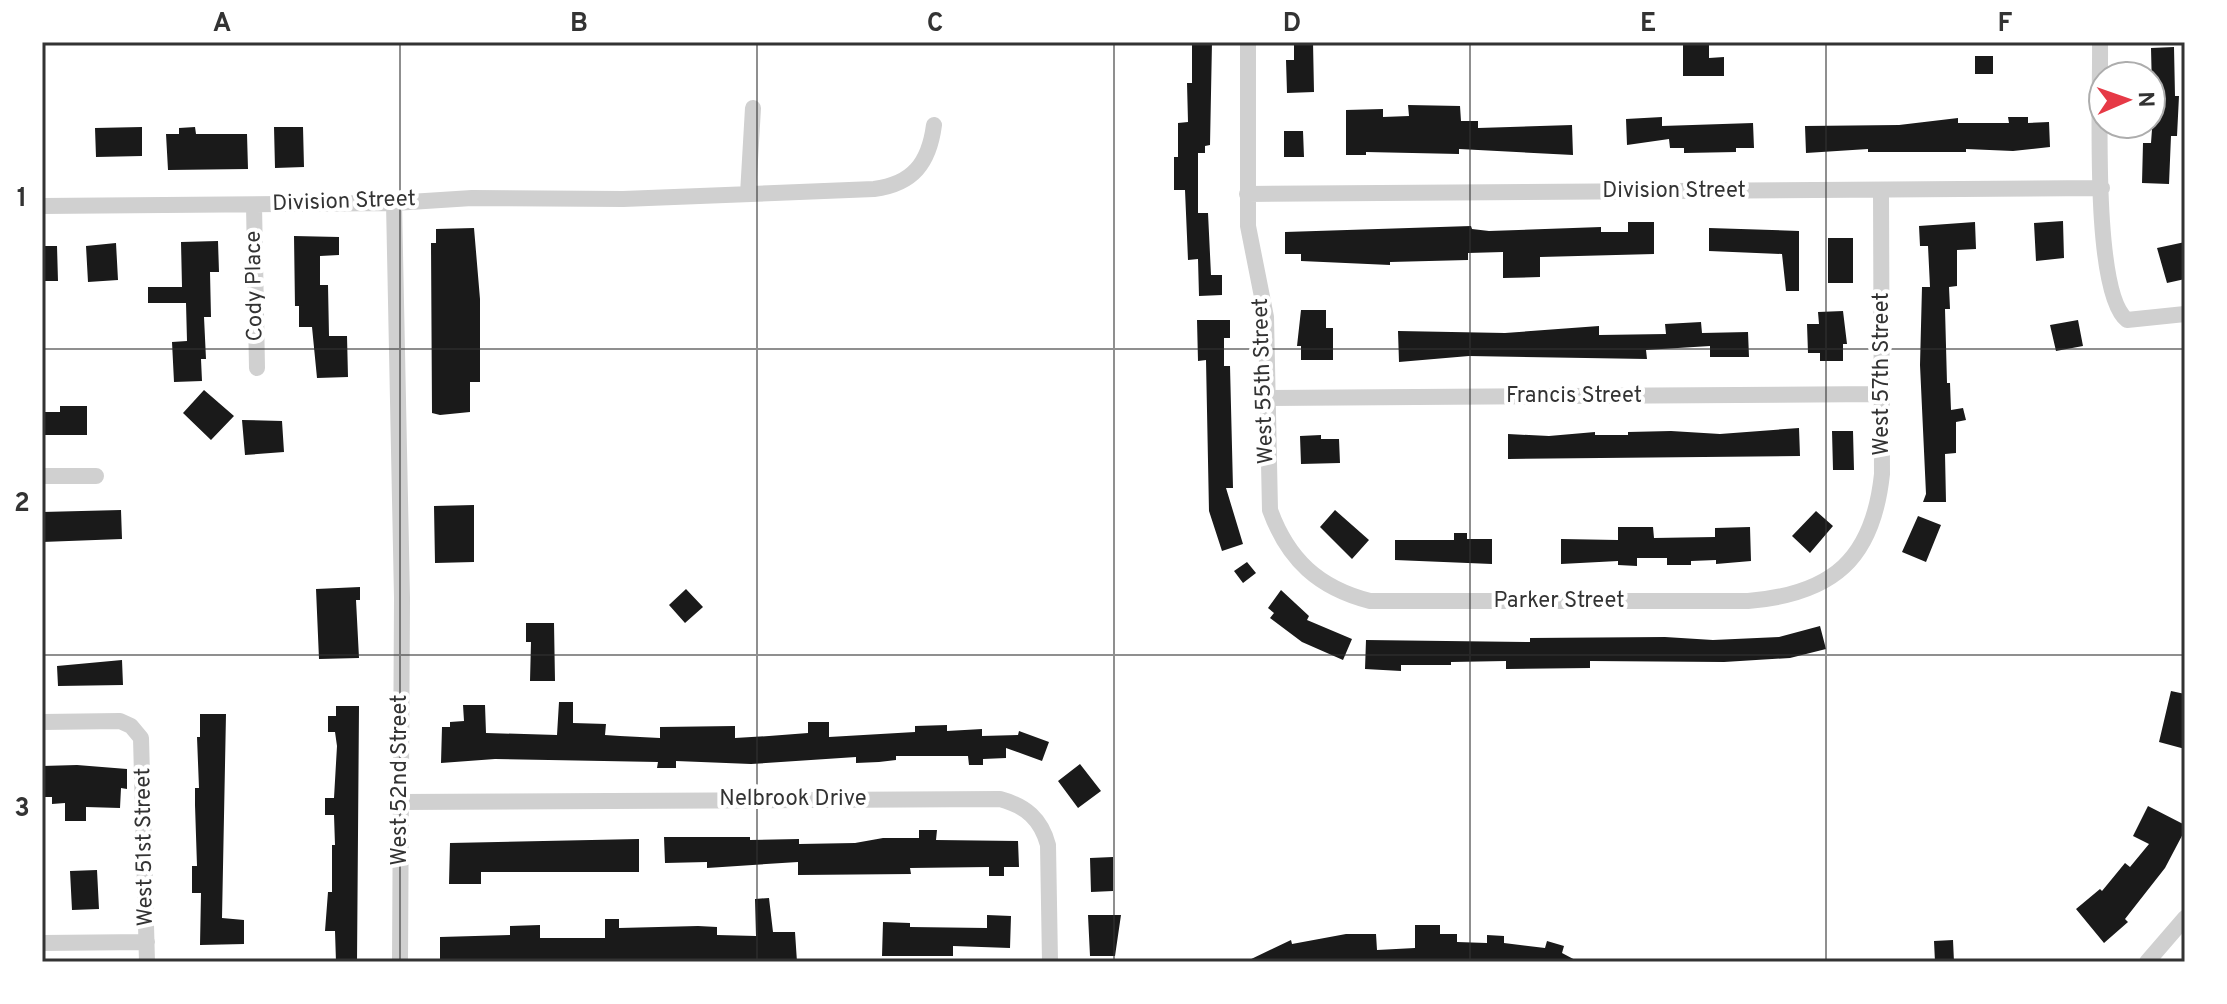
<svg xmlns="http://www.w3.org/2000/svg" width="2227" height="1004" font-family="Overpass,sans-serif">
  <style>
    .building { fill: #1a1a1a }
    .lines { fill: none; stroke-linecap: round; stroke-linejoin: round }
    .minor { stroke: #d0d0d0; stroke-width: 16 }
    .grid { fill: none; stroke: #333; stroke-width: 2; stroke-opacity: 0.55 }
    .labels { text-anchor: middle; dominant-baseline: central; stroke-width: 8; stroke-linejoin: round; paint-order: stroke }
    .street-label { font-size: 22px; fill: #333; stroke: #fff }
    .neatline { fill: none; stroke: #333; stroke-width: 3 }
    .grid-label { font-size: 26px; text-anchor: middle; font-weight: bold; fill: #333 }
  </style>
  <rect width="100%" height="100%" fill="#fff"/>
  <path class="building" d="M1192 42H1212L1210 145 1205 146V153H1198V213H1208L1211 275H1222V295L1199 296 1198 259 1188 260 1185 190H1174V157H1178V123L1188 122 1187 83H1192Z
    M1294 42H1313L1314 92 1287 93 1286 60H1294Z
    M1683 42H1709V58L1724 57V76H1683Z
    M2174 47 2175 96H2179L2177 136H2171L2169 184 2142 183 2143 143H2151L2155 88 2152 89 2151 48Z
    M1975 56H1993V74H1975Z
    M1408 105 1460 106 1461 121H1478V128L1572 125 1573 155 1459 149V154L1366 152V155H1346V110L1383 109V117L1409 116Z
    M1662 117V126L1753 123 1754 148H1736V152L1684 153V148H1670L1669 139 1627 145 1626 119Z
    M2008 117H2028V123L2049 122 2050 147 2013 151 1966 149V152H1868V149L1806 153 1805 126 1899 125 1958 118V123H2009Z
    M142 127V156L96 157 95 128Z
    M195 127 196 134H247L248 169 168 170 166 134H179V128Z
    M274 127H303L304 167 275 168Z
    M1284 131H1303L1304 157H1284Z
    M2063 221 2064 258 2036 261 2034 223Z
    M1628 222H1654V254L1540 257V277L1503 278V252L1468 253V260L1390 262V265L1301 261V254H1285V232L1471 226 1472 229 1489 231 1601 227V232H1628Z
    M1975 222 1976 249 1957 250V286L1949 287 1950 309H1945L1947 383H1950L1951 410 1963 408 1966 420 1956 422V453L1945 454 1946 502H1923L1926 494 1920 365 1922 287H1930L1928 246H1920L1919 226Z
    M474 228 480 299V382H470V412L440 415 432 413 431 243H436V229Z
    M1709 228 1799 231V291H1786L1782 254 1709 251Z
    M294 236 339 237V255L320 256V285H328L329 336H347L348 377 317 378 312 327H299V306H295Z
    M1828 238H1853V283H1828Z
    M218 241 219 272H210L211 317H204L206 359H201L202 381 174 382 172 342 187 341 186 303H148V287H182L181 242Z
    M2185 242V279L2167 283 2157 248Z
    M116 243 118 280 88 282 86 246Z
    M42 246H57L58 281H42Z
    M1301 310H1326V328H1333V360H1301V346H1297Z
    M1843 311 1847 344H1843V361H1820V353H1808L1807 324H1819L1818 312Z
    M1197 320H1230V338H1224V366H1230L1233 488H1226L1243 544 1222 551 1209 511 1206 360 1198 361Z
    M2078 320 2083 346 2056 351 2050 325Z
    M1701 322 1702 333 1748 332 1749 357H1710V346L1646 350 1647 359 1469 356 1399 362 1398 331 1505 333 1599 326V335L1666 334 1665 324Z
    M204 390 234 416 211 440 183 413Z
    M60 406H87V435H42V412H60Z
    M242 420 282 421 284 452 245 455Z
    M1799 428 1800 456 1508 459V434L1549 436 1595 432V435H1628V432L1671 431 1720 434Z
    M1832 431H1853L1854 470H1833Z
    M1321 435V439H1339L1340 463 1301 464 1300 436Z
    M474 505V562L435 563 434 506Z
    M121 510 122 539 42 542V512Z
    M1335 510 1369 540 1352 559 1320 527Z
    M1816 511 1833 526 1810 553 1792 536Z
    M1918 516 1941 525 1926 562 1902 552Z
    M1618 527H1653L1654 538 1715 537V528L1750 527 1751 561 1716 564V560L1691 561V565H1667V558H1637V566L1618 565V561L1561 564V539L1618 540Z
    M1454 533H1467V539H1492V564L1395 560V540H1454Z
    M1247 562 1256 573 1243 583 1234 571Z
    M360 587V600H356L359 658 319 659 316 589Z
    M686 589 703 607 685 623 669 605Z
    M1281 590 1309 616 1307 620 1352 639 1343 660 1302 642 1270 618 1274 613 1268 608Z
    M526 623H554L555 681H530L531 642H526Z
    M1820 626 1826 649 1790 658 1724 662 1590 661V668L1506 669V661L1451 662V665H1401V671L1365 669 1366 640 1530 642V638L1665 637 1713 640 1779 637Z
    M122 660 123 685 58 686 57 666Z
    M2171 691 2185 694V749L2159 742Z
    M559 702H573V723L606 724 605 735 620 736 660 738V727L735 726V738L769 736 808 733V722H829V737L915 732V726L947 725V731L982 729V736L1018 735 1019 731 1049 742 1042 761 1006 748V758L983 759V765H969L968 756H896V760L879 762 856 763V757L751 764 676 761V768H657L658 762 495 759 441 763 442 727H450V722L464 721 463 705H485L486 733 557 735Z
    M336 706H359L357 962H336L335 931H325L328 892H332V845H335L334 815H325V798H334L337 746 335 732H328V716H336Z
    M200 714H226L222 918 244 920V944L200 945 201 893H192V866H197L195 805V788H199L197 737H200Z
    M1080 764 1101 791 1078 808 1058 781Z
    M77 765 127 769V789L121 788 120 808 86 807V821H65V803L52 804V797H42V766Z
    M2148 806 2185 825V830L2165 868 2125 919 2128 922 2104 943 2076 909 2100 889 2102 891 2125 863 2130 867 2149 844 2133 836Z
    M919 830H937L936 840 1018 841 1019 867H1004V876H989V867L910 868 911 874 798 875V862L707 868V862L665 863 664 837H750V840L799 839V844L855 843 883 838H919Z
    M639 839V872H481V884H449L450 843Z
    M1113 857V891L1091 892 1090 858Z
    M97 870 99 909 72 910 70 871Z
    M769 898 773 932H795L797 962H440V937L510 935V926L540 925V938H605V919H619V928L698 926 717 927V935L756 936 755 899Z
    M987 915 1011 916 1010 948 953 946V956H882L883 922 910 923V927L987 928Z
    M1088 915H1121L1115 956H1090Z
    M1415 925H1440V934H1457V942L1487 943V935L1504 936V943L1545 948 1547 941 1564 946 1562 953 1579 962H1245L1291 940 1292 944 1346 934H1376L1377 950 1415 948Z
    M1953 940 1954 962H1935L1934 941Z"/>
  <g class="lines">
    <path class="minor" d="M1248 42V226L1266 317 1270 510C1288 560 1319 588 1370 601H1748C1833 594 1873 559 1882 474L1881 190
      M2100 42C2101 93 2091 292 2127 320L2185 314
      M748 194 753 108
      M1247 194 2102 188
      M394 203 402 598 400 962
      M254 205 257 368
      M42 206 394 203 472 198 623 199 874 189C913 184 929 163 934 125
      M1267 398 1882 394
      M42 476H96
      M42 722 120 721 131 726 141 738 147 962
      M399 802 1000 799C1026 806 1041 819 1048 845L1050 962
      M42 943 147 942
      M2147 962 2185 918"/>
  </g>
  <path class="grid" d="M400 42V962M757 42V962M1114 42V962M1470 42V962M1826 42V962M42 349H2185M42 655H2185"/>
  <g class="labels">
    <g class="street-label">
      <text x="1674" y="191">Division Street</text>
      <text transform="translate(344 202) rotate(-2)">Division Street</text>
      <text transform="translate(255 286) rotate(-91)">Cody Place</text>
      <text transform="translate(1882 374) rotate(-90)">West 57th Street</text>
      <text transform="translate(1264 381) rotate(-92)">West 55th Street</text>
      <text x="1574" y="396">Francis Street</text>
      <text x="1559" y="601">Parker Street</text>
      <text transform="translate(400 780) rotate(-90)">West 52nd Street</text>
      <text x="793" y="799">Nelbrook Drive</text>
      <text transform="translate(145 847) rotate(-91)">West 51st Street</text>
    </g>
  </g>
  <rect width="2227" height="1004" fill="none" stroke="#ffffff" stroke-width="88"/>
  <g transform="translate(2127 100) rotate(88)"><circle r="38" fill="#ffffff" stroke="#adadad" stroke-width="2"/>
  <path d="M0-6L14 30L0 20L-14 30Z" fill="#e63946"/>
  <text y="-12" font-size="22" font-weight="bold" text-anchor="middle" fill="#333333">N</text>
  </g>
  <rect x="44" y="44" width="2139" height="916" class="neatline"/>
  <g class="grid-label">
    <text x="222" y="31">A</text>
    <text x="579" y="31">B</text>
    <text x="935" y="31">C</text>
    <text x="1292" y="31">D</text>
    <text x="1648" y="31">E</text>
    <text x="2005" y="31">F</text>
    <text x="22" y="206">1</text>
    <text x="22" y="511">2</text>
    <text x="22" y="816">3</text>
  </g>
</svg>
